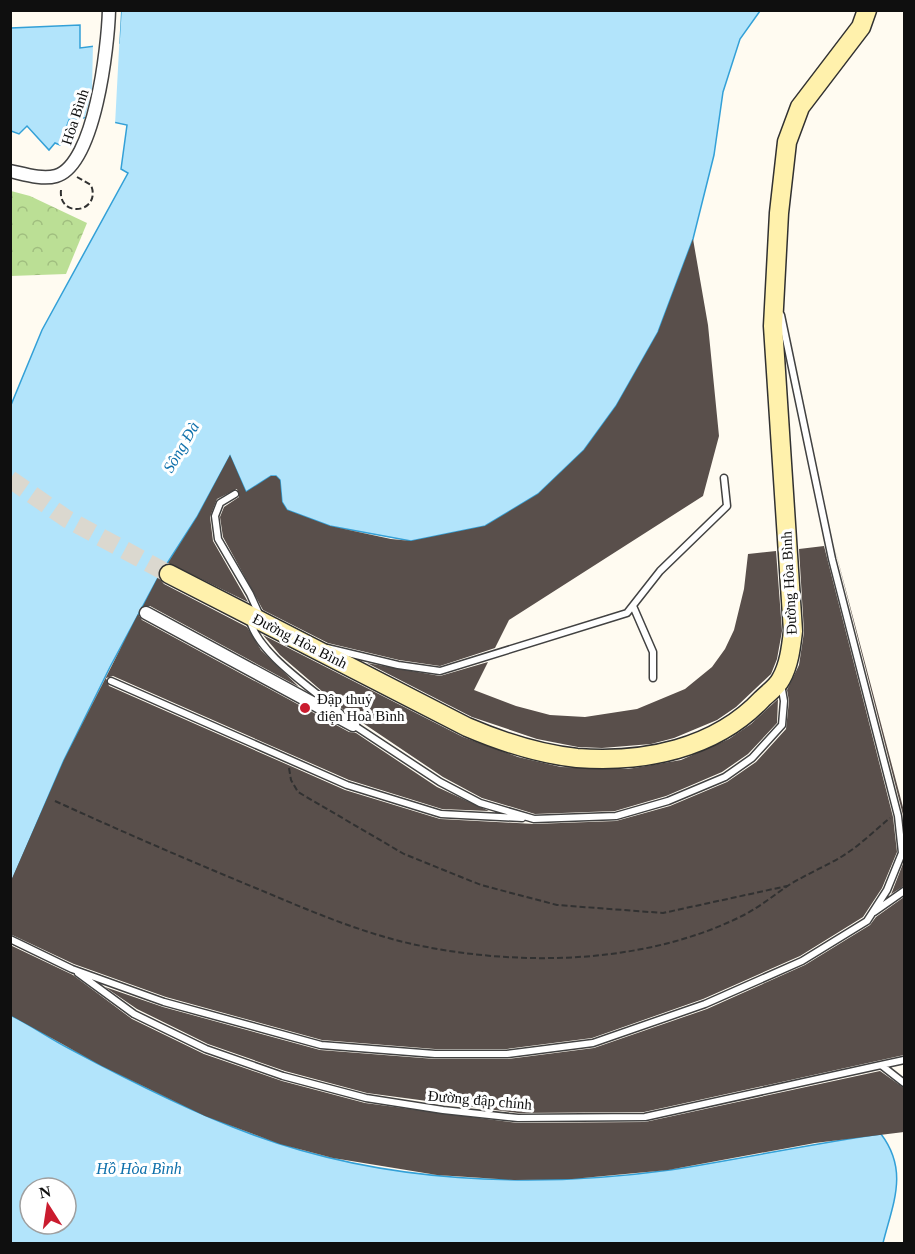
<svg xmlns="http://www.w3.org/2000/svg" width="915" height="1254" font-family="'Times New Roman',serif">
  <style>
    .forest { fill: url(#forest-crowns) }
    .water { fill: #b2e4fb; stroke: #33a0d7; stroke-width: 1.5; fill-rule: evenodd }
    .pier { fill: #fffbf1 }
    .building { fill: #594f4b }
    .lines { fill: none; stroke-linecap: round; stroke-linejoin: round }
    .secondary-tunnel { stroke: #dbd8cf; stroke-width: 18; stroke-dasharray: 18 9; stroke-linecap: butt }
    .service-casing { stroke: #424242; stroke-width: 9 }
    .minor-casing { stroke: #424242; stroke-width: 15 }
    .secondary-casing { stroke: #313131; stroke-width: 21 }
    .path { stroke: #313131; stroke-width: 2; stroke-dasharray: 6 3; stroke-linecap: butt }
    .service { stroke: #fff; stroke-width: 6 }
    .minor { stroke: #fff; stroke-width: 12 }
    .secondary { stroke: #fff1ac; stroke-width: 18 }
    .poi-dot { fill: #ca1c2f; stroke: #fff; stroke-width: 2 }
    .labels { text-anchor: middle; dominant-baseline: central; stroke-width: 6; stroke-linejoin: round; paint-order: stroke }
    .street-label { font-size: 15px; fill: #0f0f0f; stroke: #fff }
    .poi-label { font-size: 15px; fill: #0f0f0f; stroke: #fff; text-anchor: start }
    .water-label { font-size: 16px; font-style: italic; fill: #0e70ab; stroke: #fff }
  </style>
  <defs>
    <pattern id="forest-crowns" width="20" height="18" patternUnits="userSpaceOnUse" patternTransform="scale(1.5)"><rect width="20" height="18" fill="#bbdf95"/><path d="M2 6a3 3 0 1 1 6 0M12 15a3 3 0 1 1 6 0" fill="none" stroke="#a0be7f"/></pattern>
  </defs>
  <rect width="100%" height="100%" fill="#fffbf1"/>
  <path class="forest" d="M11 191 30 196 87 223 66 274 11 276Z"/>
  <path class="water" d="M121 11H760L740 39 723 92 714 155 693 239 658 332 616 406 584 450 538 494 485 526 411 541 330 526 287 510 282 502 280 480 276 476H271L246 492 230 456 197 517 159 576 110 667 64 760 11 883V405L42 330 128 173 121 169 127 125 90 117 69 120 60 145 55 143 49 150 27 126 19 134 11 131V28L80 25V48L119 43Z
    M10 1015C31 1025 50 1039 70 1049 128 1080 189 1111 251 1134 383 1183 532 1189 670 1170 741 1159 810 1144 881 1134 909 1171 893 1203 883 1243H11ZM30 1188H66V1224H30Z"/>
  <path class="pier" d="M118 10 121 11 115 125 84 121 92 89 93 43 116 41Z"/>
  <path class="building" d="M693 239 708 325 719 436 703 496 509 620 495 648 440 666 399 660 328 643 263 610 223 537 220 517 224 507 239 497 237 489 217 499 210 517 213 541 248 602 168 563 197 517 230 455 246 492 271 476H276L280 480 282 502 287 510 330 526 391 539 411 541 485 526 538 494 584 450 616 406 658 332Z
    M834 545 904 811V827L903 815Z
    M824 546 893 817 897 852 882 888 863 917 800 956 703 999 592 1038 507 1049H435L322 1040 166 997 74 964 10 934V883L64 760 138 614 142 620 349 732 356 733 437 787 489 811 442 809 349 780 113 676 106 678 109 686 345 790 440 819 534 824 616 821 670 806 727 782 756 762 786 729 789 701 787 690 799 665 804 632 799 549Z
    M776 551 782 631 777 659 771 674 736 707 717 720 674 738 651 744 602 748 578 747 537 739 472 717 367 663 440 676 488 662 474 690 516 706 550 715 585 717 637 709 685 689 712 667 725 649 734 630 744 589 748 554Z
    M158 577 164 584 247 627 261 650 299 687 150 606H143Z
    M263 635 463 737 518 757 561 767 628 769 681 760 729 739 751 724 778 699 777 723 748 754 722 772 666 796 615 811 535 814 482 798 443 777 345 711 280 655Z
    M904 861V886L891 894 892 892Z
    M904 897V1055L644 1112 518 1113 367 1093 285 1071 208 1044 137 1009 105 987 163 1007 320 1050 435 1059H508L594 1048 707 1009 805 965 870 925 876 917Z
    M10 945 73 975 132 1019 204 1054 282 1081 365 1103 518 1123 645 1122 880 1071 904 1088V1132L815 1143 668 1170 572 1179 514 1180 437 1175 333 1158 280 1144 205 1116 102 1066 10 1015Z"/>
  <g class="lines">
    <path class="secondary-tunnel" d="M10 479 67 519 169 574"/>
    <defs>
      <path id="service" d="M235 494 220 503 215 516 218 539 250 594 260 616
        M633 606 653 652V678
        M250 621C260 656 314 689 340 713
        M327 648 398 665 440 671 627 613 660 571 727 506 724 478
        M111 681 347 785 441 814 522 818
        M352 724 440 782 480 803 534 819 616 816 668 801 725 777 752 758 782 725 784 701 781 684
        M874 912 904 891
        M10 939 72 969 164 1002 321 1045 435 1054H507L593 1043 705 1004 802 961 867 921 887 890 902 853 898 816 832 559 781 315
        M78 973 134 1014 206 1049 283 1076 366 1098 443 1110 518 1118 645 1117 881 1065 904 1083
        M881 1065 904 1060"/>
      <path id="minor" d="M10 171C24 174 42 180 56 176 95 165 108 46 109 10
        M146 613 353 725"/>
      <path id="secondary" d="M169 574 467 727C502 742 539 754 577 758 644 763 715 749 762 699 768 693 777 687 781 679 789 665 791 648 793 631L773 326 779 213 787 142 800 107 861 27 867 10"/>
    </defs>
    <use href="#service" class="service-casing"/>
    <use href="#minor" class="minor-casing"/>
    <use href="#secondary" class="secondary-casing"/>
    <path class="path" d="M61 190C58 219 102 213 91 185L77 177
      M289 768 291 780 298 792 404 854 481 885 557 905 663 913 787 886
      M55 801C123 832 190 861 258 889 308 910 359 932 412 944 518 967 645 965 744 915 761 906 774 895 789 885 805 875 824 867 841 857 858 847 874 831 890 818"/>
    <use href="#service" class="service"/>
    <use href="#minor" class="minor"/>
    <use href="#secondary" class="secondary"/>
  </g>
  <circle class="poi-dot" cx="305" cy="708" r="6"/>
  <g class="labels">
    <g class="street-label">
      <text transform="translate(75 117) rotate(-72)">Hòa Bình</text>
      <text transform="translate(789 583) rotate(-93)">Đường Hòa Bình</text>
      <text transform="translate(300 641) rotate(27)">Đường Hòa Bình</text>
      <text transform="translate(480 1100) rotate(5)">Đường đập chính</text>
    </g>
    <g class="poi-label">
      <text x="317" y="699">Đập thuỷ<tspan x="317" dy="17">điện Hoà Bình</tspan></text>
    </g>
    <g class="water-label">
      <text transform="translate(181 447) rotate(-60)">Sông Đà</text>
      <text x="139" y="1168">Hồ Hòa Bình</text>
    </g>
  </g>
  <rect width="915" height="1254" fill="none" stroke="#0f0f0f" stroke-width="24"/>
  <g transform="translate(48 1206) rotate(348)"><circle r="28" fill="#ffffff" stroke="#9f9f9f" stroke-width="1.5"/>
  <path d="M0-4.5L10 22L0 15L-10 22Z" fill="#ca1c2f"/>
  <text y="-9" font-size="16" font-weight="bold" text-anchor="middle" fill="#0f0f0f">N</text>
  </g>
</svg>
